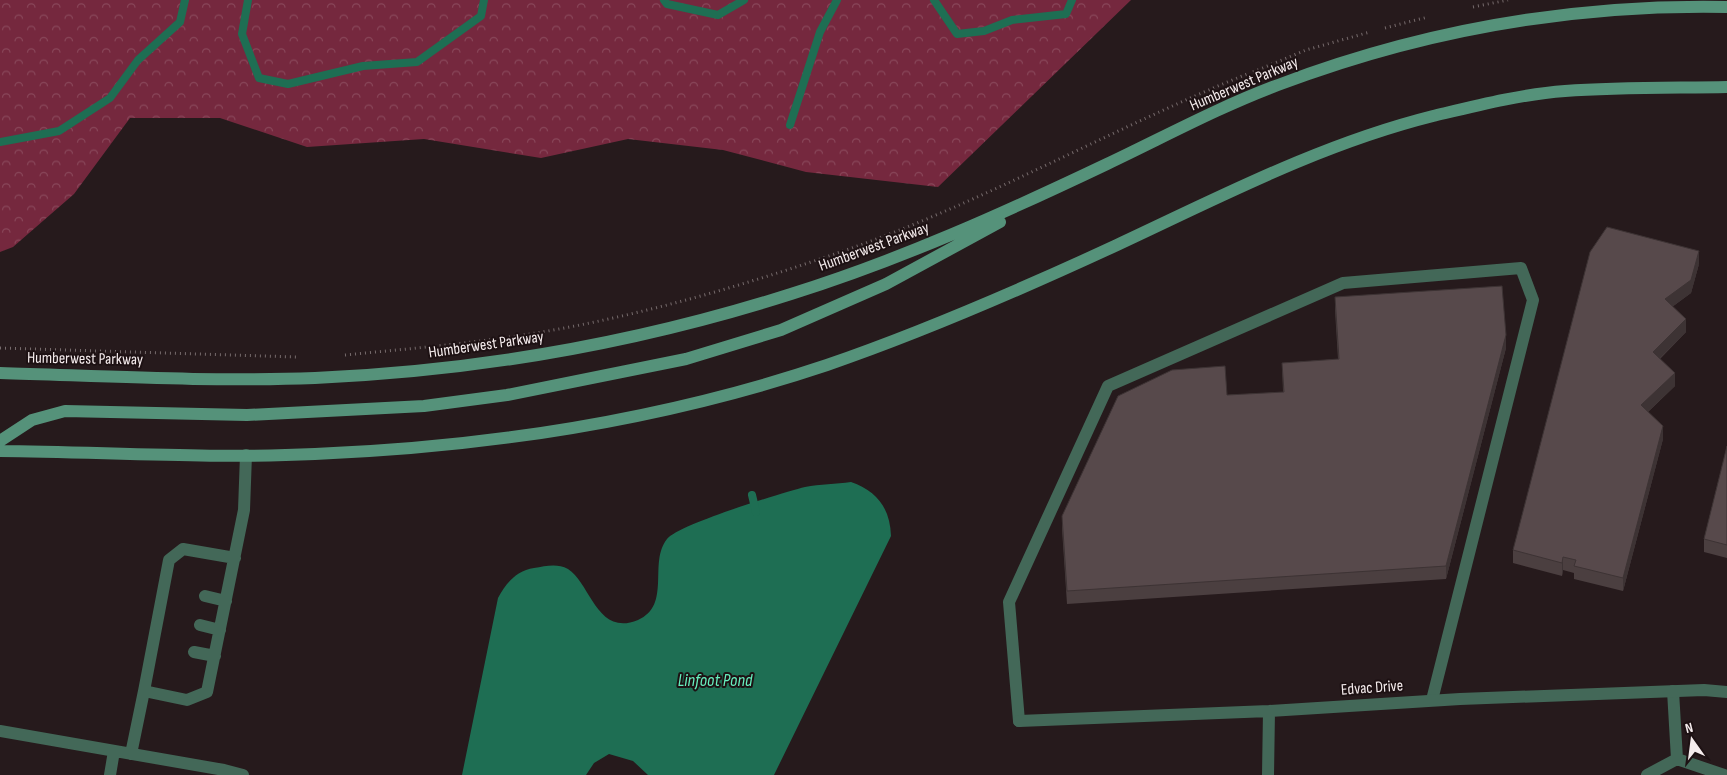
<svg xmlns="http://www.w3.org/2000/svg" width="1727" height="775" font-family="'Sofia Sans Condensed',sans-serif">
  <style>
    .forest { fill: url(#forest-crowns) }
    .water { fill: #1e6e53 }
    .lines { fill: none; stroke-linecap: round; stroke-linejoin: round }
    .stream { stroke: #1e6e53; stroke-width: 8 }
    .path { stroke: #766b6c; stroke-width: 3; stroke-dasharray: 1 4; stroke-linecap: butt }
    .lane { stroke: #436858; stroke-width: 12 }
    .street { stroke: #436858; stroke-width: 12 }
    .secondary { stroke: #55927a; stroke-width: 12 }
    .wall { fill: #4b3f40 }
    .shaded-wall { fill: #3d3334 }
    .building { fill: #57494b; stroke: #3d3334 }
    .labels { text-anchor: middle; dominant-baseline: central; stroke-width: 4; stroke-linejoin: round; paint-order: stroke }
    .street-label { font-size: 16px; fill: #f5eced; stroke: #1d1113 }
    .water-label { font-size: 18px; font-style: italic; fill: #67efbe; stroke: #1d1113 }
  </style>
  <defs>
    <pattern id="forest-crowns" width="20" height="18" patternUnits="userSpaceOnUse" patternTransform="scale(1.25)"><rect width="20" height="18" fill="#75283e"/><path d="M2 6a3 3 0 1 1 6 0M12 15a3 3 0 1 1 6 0" fill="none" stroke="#89475a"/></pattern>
  </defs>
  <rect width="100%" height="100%" fill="#261a1c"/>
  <path class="forest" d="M0 0H1131L938 187 806 172 723 150 628 139 541 158 424 139 307 147 220 118H130L74 194 13 247 0 252Z"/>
  <path class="water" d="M851 482C877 491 890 508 891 536L774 775H648L633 761 609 754 594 763 586 775H462L498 598C506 583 516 571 534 568 546 566 557 563 568 569 591 584 597 637 638 620 672 605 648 563 667 539 679 524 782 493 805 487 820 484 836 484 851 482Z"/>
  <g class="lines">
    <path class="stream" d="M248 0 242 34 259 78 288 84 363 66 417 62 481 16 484 0
      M664 0 667 4 718 15 744 0
      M934 0 957 34 984 31 1012 20 1066 14 1072 0
      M790 125 820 32 837 0
      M0 142 59 131 110 98 138 60 180 22 185 0
      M752 495 756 512"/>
    <path class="path" d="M1473 7 1508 0
      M1385 28 1428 17
      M1253 72 1306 50 1370 32
      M0 348 297 357
      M345 355C417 348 488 342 559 329 657 311 755 282 849 249 986 201 1113 128 1247 74"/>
    <path class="lane" d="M235 558 183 549 169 560 144 691 187 700 207 692 244 510 246 455
      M205 596 226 601
      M200 625 220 630
      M194 652 215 656
      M1673 691 1677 759 1724 775
      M1019 721 1009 602 1108 386 1343 283 1521 268 1533 300 1432 700
      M0 731 224 770 243 775
      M131 754 144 691
      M110 775 114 751
      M1647 775 1677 759"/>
    <path class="street" d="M1019 721 1269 711 1460 699 1704 690 1727 692
      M1268 775 1269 711"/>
    <path class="secondary" d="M0 373C104 376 210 382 315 378 476 371 637 343 791 294 900 260 1004 213 1107 164 1164 137 1219 107 1278 85 1423 30 1573 4 1727 7
      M0 441 32 420 65 411 247 415 424 406 507 395 686 359 781 330 886 284 1000 222
      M0 451C105 452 210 459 315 454 487 447 663 420 827 365 926 331 1022 289 1117 245 1220 197 1321 144 1433 116 1475 106 1522 94 1565 91 1619 87 1673 88 1727 87"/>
  </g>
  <path class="wall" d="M1699 264 1691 293 1672 307 1686 332 1660 359 1675 386 1648 412 1663 439 1623 591 1574 579V573L1563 570 1562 576 1513 563V550Z
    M1335 297 1506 348 1446 579 1067 604 1062 529V516L1227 395 1283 392 1282 363 1338 359 1335 310Z
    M1727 446V558L1704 552V539Z"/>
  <path class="shaded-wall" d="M1699 251V264L1691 293 1665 312V299Z
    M1686 319V332L1653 365V352Z
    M1506 335V348L1446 579V566Z
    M1675 373V386L1641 418V405Z
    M1663 426V439L1623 591V578Z
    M1563 557V570L1562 576V563Z"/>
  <path class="building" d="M1607 227 1699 251 1691 280 1665 299 1686 319 1653 352 1675 373 1641 405 1663 426 1623 578 1574 566 1576 560 1563 557 1562 563 1513 550 1590 252Z
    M1502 286 1506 335 1446 566 1067 591 1062 516 1118 396 1172 370 1225 366 1227 395 1284 392 1282 363 1339 359 1335 297Z
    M1727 446V545L1704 539Z"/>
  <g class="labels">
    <g class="street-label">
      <text transform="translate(1244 84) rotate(-23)">Humberwest Parkway</text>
      <text transform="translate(874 247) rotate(-20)">Humberwest Parkway</text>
      <text transform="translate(486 345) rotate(-8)">Humberwest Parkway</text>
      <text transform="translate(85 359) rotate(1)">Humberwest Parkway</text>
      <text transform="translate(1372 688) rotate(-4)">Edvac Drive</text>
    </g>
    <g class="water-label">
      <text x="715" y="680">Linfoot Pond</text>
    </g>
  </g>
  <g transform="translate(1692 740) rotate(346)" stroke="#1d1113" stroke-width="4" paint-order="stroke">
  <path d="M0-4L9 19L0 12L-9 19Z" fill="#f5eced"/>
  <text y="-8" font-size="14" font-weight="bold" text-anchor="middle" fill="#f5eced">N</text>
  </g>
</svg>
